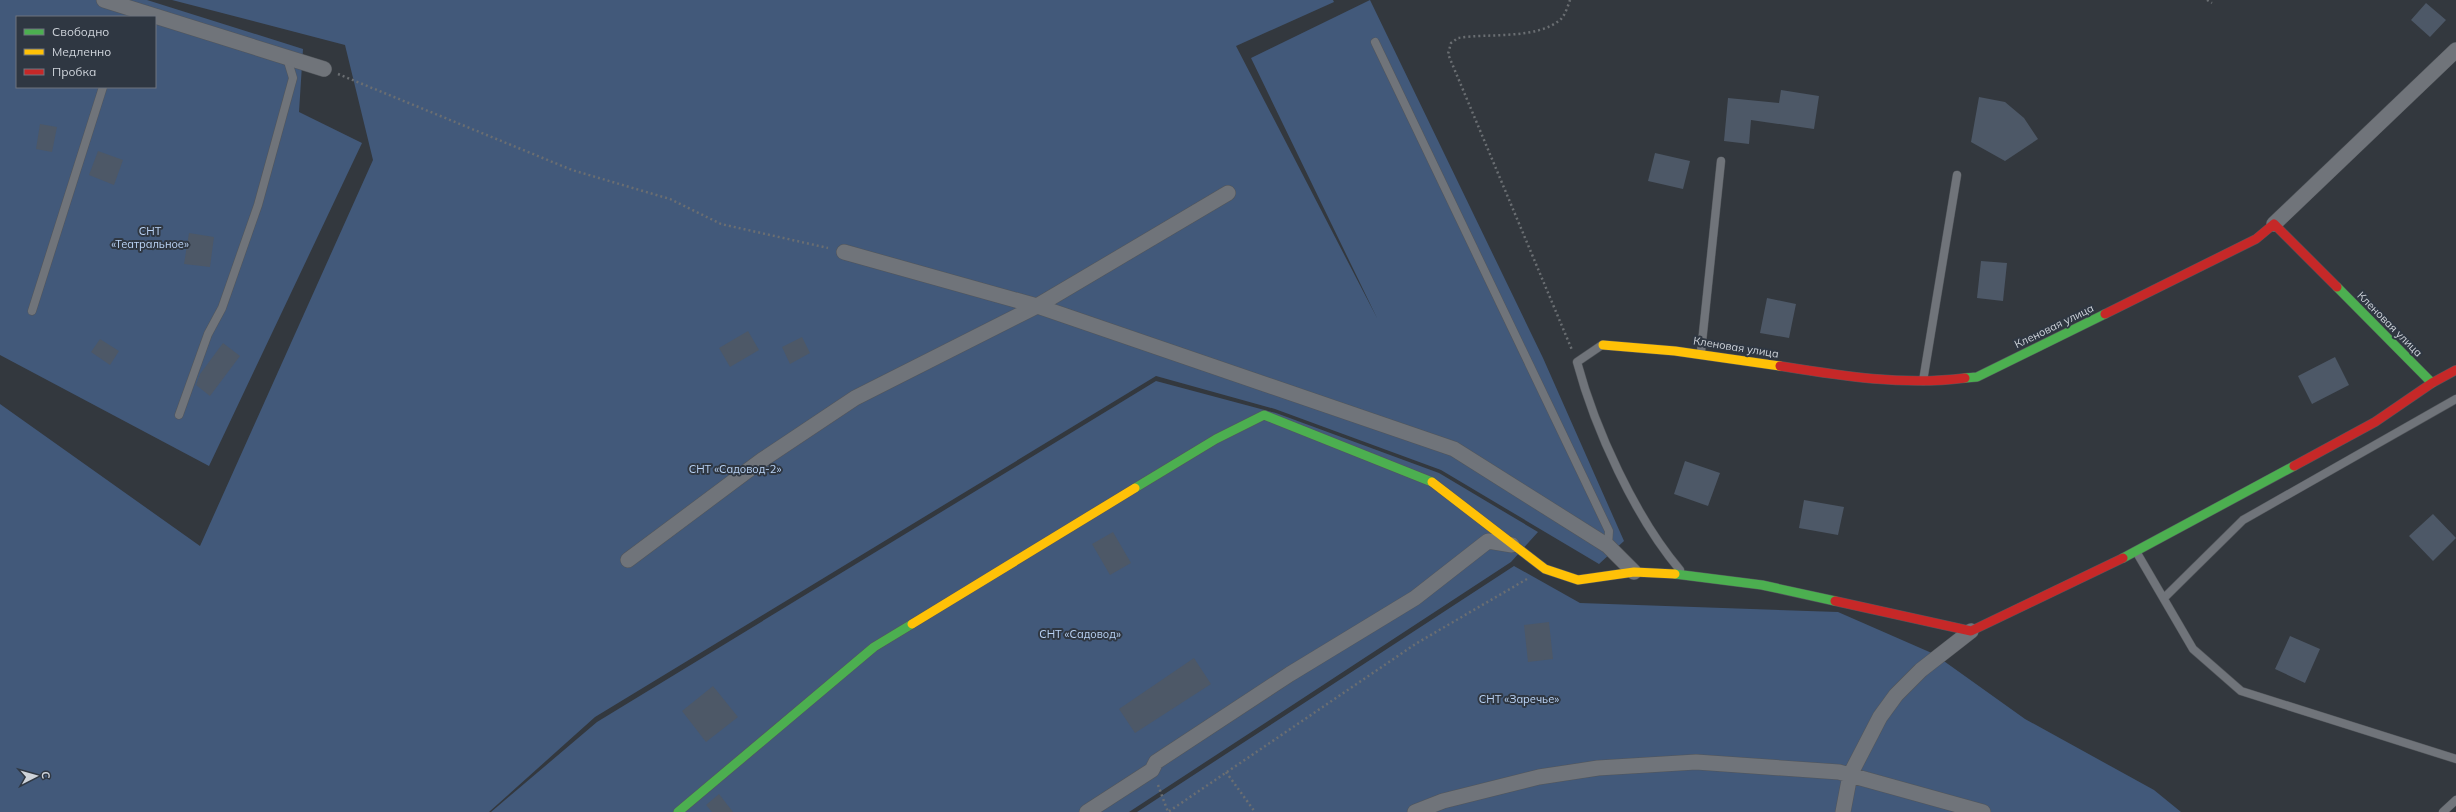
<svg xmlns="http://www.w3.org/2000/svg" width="2456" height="812" font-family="Mulish,sans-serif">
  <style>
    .green { fill: #42597a; fill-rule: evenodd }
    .building { fill: #4d5867 }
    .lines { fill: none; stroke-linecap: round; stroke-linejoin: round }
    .lane-casing { stroke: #52565b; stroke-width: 9 }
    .street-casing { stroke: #52565b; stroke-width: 16 }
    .fast-casing { stroke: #52565b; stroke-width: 10 }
    .slow-casing { stroke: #52565b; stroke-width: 10 }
    .jam-casing { stroke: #52565b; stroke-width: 10 }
    .path { stroke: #6a6e72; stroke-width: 2.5; stroke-dasharray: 2 3; stroke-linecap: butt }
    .lane { stroke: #70747a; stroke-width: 8 }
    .street { stroke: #70747a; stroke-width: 15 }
    .fast { stroke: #4caf50; stroke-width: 9 }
    .slow { stroke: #ffc107; stroke-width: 9 }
    .jam { stroke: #c62828; stroke-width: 9 }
    .labels { text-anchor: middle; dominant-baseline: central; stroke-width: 4; stroke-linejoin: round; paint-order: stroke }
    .park-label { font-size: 11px; fill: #bbd4f6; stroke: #2f3742 }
    .street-label { font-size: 11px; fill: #ced3da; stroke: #2f3742 }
  </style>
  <rect width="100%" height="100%" fill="#33383e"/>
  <path class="green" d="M0 0H147L303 49 299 112 362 143 209 466 0 355ZM17 17H155V87H17Z
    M172 0H1333L1334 2 1236 46 1377 318 1251 58 1370 0 1543 358 1624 541 1599 564 1441 470 1275 409 1156 376 595 717 489 812H0V404L200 546 373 160 345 45Z
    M1156 381 1276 413 1439 473 1538 532 1511 562 1129 812H491L597 722Z
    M1514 566 1580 603 1838 612 1934 654 2025 719 2154 790 2181 812H1137Z"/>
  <path class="building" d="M2426 3 2446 20 2430 37 2411 20Z
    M1781 90 1819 96 1814 129 1751 120 1749 144 1724 141 1728 98 1779 103Z
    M1979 97 2005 102 2024 118 2038 139 2005 161 1971 142Z
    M40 124 57 127 52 152 36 149Z
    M98 151 123 160 114 185 89 175Z
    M1655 153 1690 161 1683 189 1648 181Z
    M189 233 214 237 210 267 184 264Z
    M1981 261 2007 263 2003 301 1977 298Z
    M1767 298 1796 304 1789 338 1760 333Z
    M748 331 759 350 730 367 719 348Z
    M802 337 810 353 790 364 782 347Z
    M100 339 119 351 110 365 91 352Z
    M223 343 240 356 210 396 196 385 200 374Z
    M2335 357 2349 385 2312 404 2298 376Z
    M1685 461 1720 473 1708 506 1674 494Z
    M1804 500 1844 507 1838 535 1799 528Z
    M2433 514 2456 538 2433 561 2409 536Z
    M1113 532 1131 563 1110 575 1092 544Z
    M1549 622 1553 659 1528 662 1524 625Z
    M2290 636 2320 649 2305 683 2275 669Z
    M1194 658 1211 684 1135 733 1119 709Z
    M713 686 738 717 706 742 682 711Z
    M719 794 733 812H712L706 805Z"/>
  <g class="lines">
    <defs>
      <path id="lane" d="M1375 42 1609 531 1608 546
        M32 311 103 87
        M1602 345 1577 362C1595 429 1635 517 1680 570
        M1701 352 1721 161
        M1923 381 1957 175
        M179 415 208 334 222 308 258 205 293 78 287 58
        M2137 553 2193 649 2241 691 2456 759
        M2164 598 2243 520 2456 399
        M2443 812 2456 800"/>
      <path id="street" d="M104 0 324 69
        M2274 224 2456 50
        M844 252 1037 306 1228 193
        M628 560 762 460 855 398 1037 306 1454 449 1608 546 1634 572
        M1087 812 1152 770 1156 762 1290 674 1415 598 1488 541 1512 545
        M1415 812 1443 801 1539 777 1598 768 1696 762 1839 772 1983 812
        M1843 812 1850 775 1880 717 1896 695 1921 670 1971 631"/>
      <path id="fast" d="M2337 287 2432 383
        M1965 378 1977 377 2105 314
        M1135 488 1216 439 1264 415 1432 482
        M2123 558 2294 466
        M1675 574 1762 585 1835 601
        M678 812 874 647 912 624"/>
      <path id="slow" d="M1603 345 1675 351 1780 366
        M1432 482 1545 569 1578 580 1634 572 1675 574
        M912 624 1135 488"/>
      <path id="jam" d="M2105 314 2256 239 2274 224 2337 287
        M1780 366C1842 376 1903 386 1965 378
        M2294 466 2375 422 2432 383 2456 370
        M1835 601 1971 631 2123 558"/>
    </defs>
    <use href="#lane" class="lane-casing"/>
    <use href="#street" class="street-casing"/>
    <use href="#fast" class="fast-casing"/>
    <use href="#slow" class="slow-casing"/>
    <use href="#jam" class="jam-casing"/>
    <path class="path" d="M1570 0C1568 6 1565 15 1561 19 1538 40 1487 33 1458 38L1451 43 1448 54 1572 350
      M2207 0 2212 3
      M338 74 572 170 670 199 721 224 828 248
      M1226 772 1255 812
      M1158 785 1168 812 1417 643 1527 579"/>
    <use href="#lane" class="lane"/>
    <use href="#street" class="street"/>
    <use href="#fast" class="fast"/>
    <use href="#slow" class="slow"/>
    <use href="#jam" class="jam"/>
  </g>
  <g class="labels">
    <g class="park-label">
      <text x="150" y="231">СНТ<tspan x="150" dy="13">«Театральное»</tspan></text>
      <text x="735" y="469">СНТ «Садовод-2»</text>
      <text x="1080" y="634">СНТ «Садовод»</text>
      <text x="1519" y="699">СНТ «Заречье»</text>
    </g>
    <g class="street-label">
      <text transform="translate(2390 324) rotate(45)">Кленовая улица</text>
      <text transform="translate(2054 326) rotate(-26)">Кленовая улица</text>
      <text transform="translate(1736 347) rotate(9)">Кленовая улица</text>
    </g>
  </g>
  <rect x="16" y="16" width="140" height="72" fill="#2f3742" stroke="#6f757f"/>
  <rect x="24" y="29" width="20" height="6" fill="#4caf50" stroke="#6f757f"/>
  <text x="52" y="36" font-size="12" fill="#ced3da">Свободно</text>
  <rect x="24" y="49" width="20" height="6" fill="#ffc107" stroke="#6f757f"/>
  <text x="52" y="56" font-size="12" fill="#ced3da">Медленно</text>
  <rect x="24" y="69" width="20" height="6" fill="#c62828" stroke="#6f757f"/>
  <text x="52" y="76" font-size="12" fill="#ced3da">Пробка</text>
  <g transform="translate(36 776) rotate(84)" stroke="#2f3742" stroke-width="3" paint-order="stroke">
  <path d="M0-3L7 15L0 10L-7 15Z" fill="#ced3da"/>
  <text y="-6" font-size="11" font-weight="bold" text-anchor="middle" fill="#ced3da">С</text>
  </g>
</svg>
